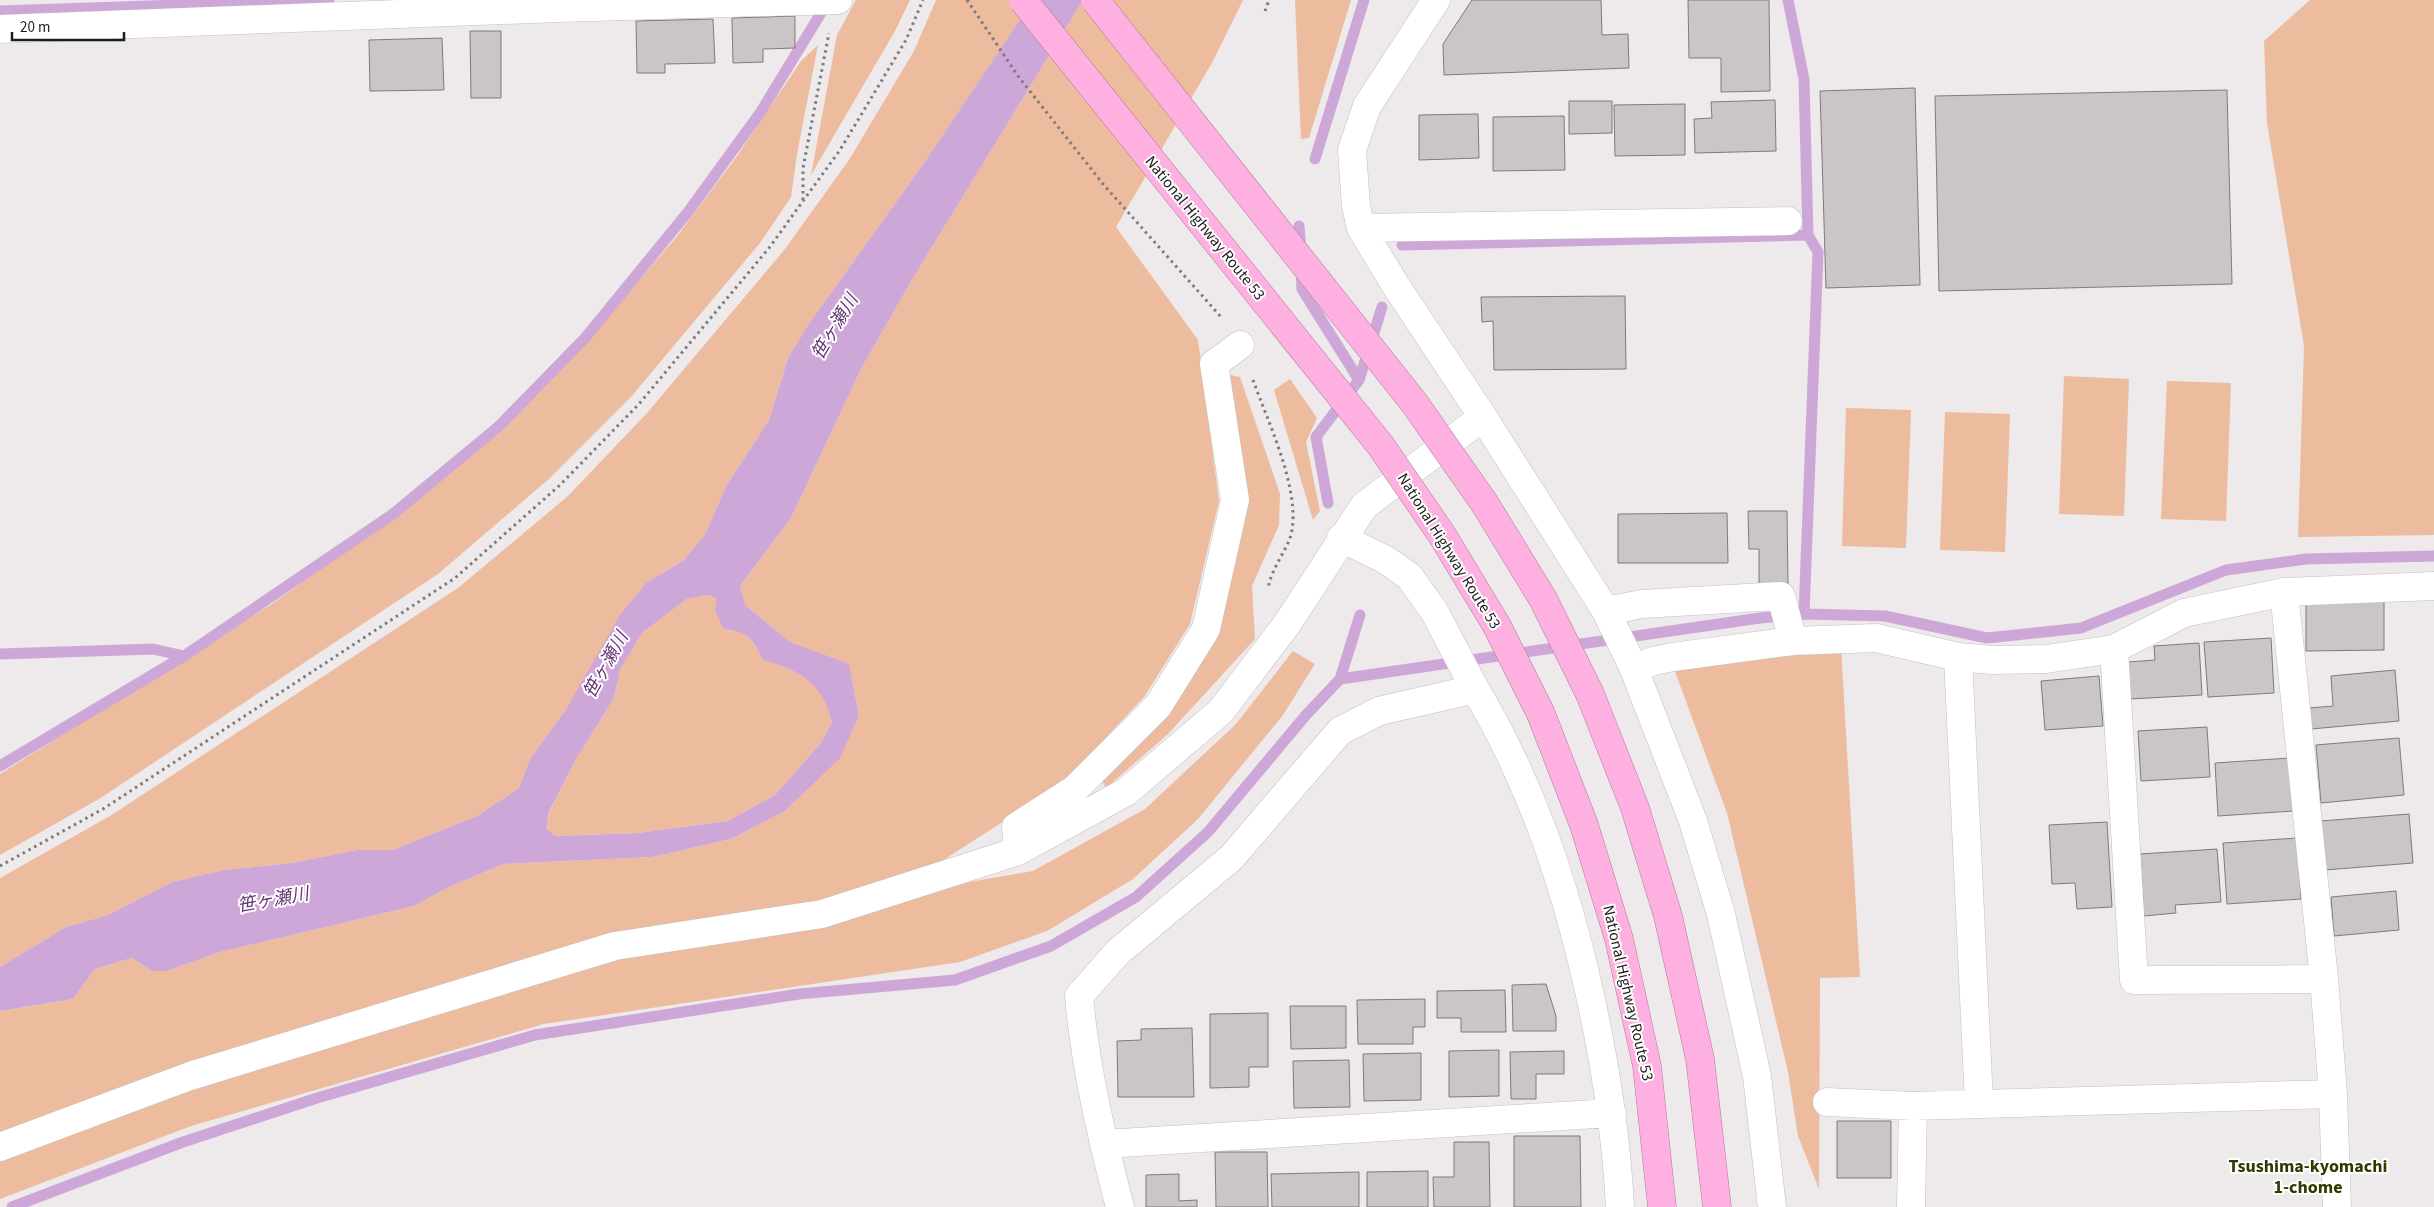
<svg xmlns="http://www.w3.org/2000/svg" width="2434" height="1207" font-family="'Source Sans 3','Noto Sans JP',sans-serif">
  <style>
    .green { fill: #edbb9e }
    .water { fill: #cea7d9; fill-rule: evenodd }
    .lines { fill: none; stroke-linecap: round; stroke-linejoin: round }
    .stream { stroke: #cea7d9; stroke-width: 11 }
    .building { fill: #cbc6c6; stroke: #7f7b7a }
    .minor-casing { stroke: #c4bfc0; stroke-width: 29 }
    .highway-casing { stroke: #b07c9c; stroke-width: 29 }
    .path { stroke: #7d7a7b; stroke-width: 3; stroke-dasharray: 2.5 4; stroke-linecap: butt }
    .minor { stroke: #fff; stroke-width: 28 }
    .highway { stroke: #feb0e0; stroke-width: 28 }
    .highway-bridge-casing { stroke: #b07c9c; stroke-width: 29; stroke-linecap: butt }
    .highway-bridge { stroke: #feb0e0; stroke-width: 28 }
    .labels { text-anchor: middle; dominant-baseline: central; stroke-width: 4; stroke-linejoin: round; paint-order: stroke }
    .street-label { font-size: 16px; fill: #1e1c1d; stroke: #fff }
    .water-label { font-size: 18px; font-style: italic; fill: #653673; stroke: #fff }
    .neighbourhood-label { font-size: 18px; font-weight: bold; fill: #2f3a00; stroke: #fff }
  </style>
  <rect width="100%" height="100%" fill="#eee9ea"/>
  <path class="green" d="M856 0H910L895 31 811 175 837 35Z
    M936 0H1033L924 163 808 325 788 358 769 420 726 486 706 533 683 561 647 582 565 711 530 759 519 788 477 816 393 850H357L292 863 224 870 172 882 108 915 66 927 0 967V878L110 816 458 588 568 496 648 412 785 249 849 160 914 51Z
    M1083 0H1243L1213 61 1116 227 1198 340 1219 501 1190 624 1144 697 1063 783 931 868 818 904 611 934 0 1133V1011L73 999 95 969 132 958 152 971H167L220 952 414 906 451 886 504 864 652 857 731 839 785 811 840 757 859 716 849 665 790 642 746 606 740 586 791 518 862 367 913 278Z
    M1295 0H1351L1309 138 1301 139Z
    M2310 0H2434V535L2298 537 2304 346 2267 123 2264 41Z
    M818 45 797 154 791 197 760 243 630 398 550 478 438 574 99 799 0 855V774L272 604 395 516 501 430 589 339 678 235 737 156 801 61Z
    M1230 375 1240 377 1280 494 1279 525 1252 586 1255 639 1168 734 1106 788 1102 781 1159 725 1217 636 1249 501 1229 399Z
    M2064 376 2129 379 2124 516 2059 514Z
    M1290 379 1317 418 1306 442 1320 511 1313 520 1274 390Z
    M2167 381 2231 383 2226 521 2161 519Z
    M1846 408 1911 410 1906 548 1842 546Z
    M1945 412 2010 414 2005 552 1940 550Z
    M708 595 717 599 724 629C749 633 752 637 762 659 786 667 817 678 828 703 830 709 831 716 832 723L820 744 775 795 728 821 638 833 556 836 546 829 549 813 575 761 614 698 620 670 642 633 687 599Z
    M1841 646 1860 977 1820 978 1819 1189 1798 1136 1788 1072 1727 813 1673 666Z
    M1293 651 1315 664 1283 715 1198 819 1133 879 1047 931 960 962 544 1024 191 1126 0 1199V1160L192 1086 618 955 822 925 969 882 1033 871 1145 809 1236 724Z"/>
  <path class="water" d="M1033 0H1083L913 278 862 367 791 518 740 586 746 606 790 642 849 664 859 716 840 758 785 811 731 839 652 857 504 864 451 886 414 906 220 952 167 971H152L132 958 95 969 73 999 0 1011V967L66 927 108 915 172 882 224 870 292 863 357 850H393L477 816 519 788 530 759 565 711 620 615 647 582 683 561 706 533 726 486 769 420 788 358 808 325 924 163ZM708 595 717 599 715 611 724 629C749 633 752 637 762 659 800 672 823 681 832 723L820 744 775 795 728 821 638 833 556 836 546 829 549 812 575 761 614 698 620 670 642 633 687 599Z"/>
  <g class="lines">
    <path class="stream" d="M0 11 329 0
      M1315 159 1364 0
      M1299 226 1301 252
      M1402 245 1808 235 1804 79 1788 0
      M1301 268 1302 289 1359 380
      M1328 503 1316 437 1359 380 1382 307
      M1804 614 1818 252 1808 235
      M0 654 153 649 184 656
      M1340 679 1760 618 1804 614 1885 616 1987 638 2081 628 2226 570 2306 559 2434 556
      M0 766 184 656 393 514 498 427 585 338 688 212 760 113 821 13
      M12 1207 183 1142 317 1098 535 1035 799 994 955 980 1051 946 1136 897 1208 832 1306 715 1340 679 1360 615"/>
  </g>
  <path class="building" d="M1472 0H1601L1602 35 1628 34 1629 68 1444 75 1443 44Z
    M1688 0H1769L1770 91 1721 92V58H1689Z
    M795 16V48L763 49V62L733 63 732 18Z
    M713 19 715 63 665 64V73H637L636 21Z
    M470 31H501V98H471Z
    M442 38 444 90 370 91 369 40Z
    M1915 88 1920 285 1826 288 1820 91Z
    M2227 90 2232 284 1939 291 1935 96Z
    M1775 100 1776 151 1695 153 1694 119 1712 118 1711 102Z
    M1569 101H1612V133L1569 134Z
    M1685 104V155L1615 156 1614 105Z
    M1478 114 1479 158 1419 160V115Z
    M1564 116 1565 170 1493 171V117Z
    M1625 296 1626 369 1494 370 1493 321 1482 322 1481 297Z
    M1748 511H1787L1788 584 1759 585V549H1749Z
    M1727 513 1728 563H1618V514Z
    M2306 599H2384V650L2306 651Z
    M2271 638 2274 693 2208 697 2204 642Z
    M2199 643 2202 695 2130 699 2128 662 2155 660 2154 646Z
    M2395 670 2399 721 2311 729 2309 708 2333 706 2331 676Z
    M2099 676 2103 726 2045 730 2041 681Z
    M2207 727 2210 777 2141 781 2138 731Z
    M2399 738 2404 795 2321 803 2316 745Z
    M2290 758 2293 811 2218 816 2215 763Z
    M2409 814 2413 863 2325 870 2321 821Z
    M2107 822 2112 907 2077 909 2075 883 2052 884 2049 825Z
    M2297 838 2301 899 2227 904 2223 843Z
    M2217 849 2221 902 2175 905 2176 913 2144 916 2140 854Z
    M2396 891 2399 930 2334 936 2331 897Z
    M1546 984 1556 1016V1031H1513L1512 985Z
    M1505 990 1506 1032H1461V1018H1437V991Z
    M1425 999V1027H1413V1044H1358L1357 1000Z
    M1290 1006H1346V1048L1291 1049Z
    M1268 1013V1067H1249V1087L1210 1088V1014Z
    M1192 1028 1194 1097H1118L1117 1041 1141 1040V1029Z
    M1499 1050V1096L1449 1097V1051Z
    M1564 1051V1074H1536V1099H1511L1510 1052Z
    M1421 1053V1100L1364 1101 1363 1054Z
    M1349 1060 1350 1107 1294 1108 1293 1061Z
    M1837 1121H1891V1178H1837Z
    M1514 1136H1580L1581 1207H1514Z
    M1454 1142H1489L1490 1207H1434L1433 1177H1454Z
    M1215 1152H1267L1268 1207H1216Z
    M1428 1171V1207H1367V1172Z
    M1359 1172V1207H1272L1271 1174Z
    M1179 1174V1201L1197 1200V1207H1146V1175Z"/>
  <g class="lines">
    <defs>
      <path id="minor" d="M558 8 838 0
        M0 29 558 8V0
        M1361 228 1788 221
        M1483 417 1606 611 1634 669 1693 821 1721 914 1757 1076 1772 1207
        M2284 592 2324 979 2333 1094 2337 1207
        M1606 611 1642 604 1781 596 1793 641
        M2114 649 2134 980 2324 979
        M1958 657 1979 1103
        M1634 669 1653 661 1673 657 1793 641 1876 638 1958 657 1993 660 2046 659 2114 649 2184 613 2284 592 2434 586
        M1475 689C1530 781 1563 878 1587 982 1604 1056 1616 1131 1620 1207
        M1018 851 1016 827 1075 789 1158 706 1206 629 1235 500 1214 364 1240 345
        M1827 1102 1913 1106 2333 1094
        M1104 1144 1612 1113
        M0 1147 190 1076 615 946 822 914 1018 851 1126 792 1221 711 1287 624 1364 506 1483 417 1396 286 1361 228 1356 206 1352 150 1367 106 1436 0
        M1120 1207C1102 1138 1085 1067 1079 996L1118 952 1231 858 1340 731 1379 711 1475 689 1434 611 1409 576 1386 560 1341 538
        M1911 1207 1913 1106"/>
      <path id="highway" d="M1590 694 1635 808 1668 916 1700 1059 1717 1207
        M1541 714 1584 825 1619 939 1647 1066 1662 1207"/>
    </defs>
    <use href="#minor" class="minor-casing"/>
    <use href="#highway" class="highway-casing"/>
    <path class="path" d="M967 0 1018 76 1103 184 1221 317
      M1265 11 1269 0
      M803 200V168L829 33
      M1253 380C1268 422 1299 486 1292 530 1289 549 1271 567 1268 589
      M0 866 103 809 455 578 560 485 639 404 769 248 840 150 906 40 923 0"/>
    <use href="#minor" class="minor"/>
    <use href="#highway" class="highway"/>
    <defs>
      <path id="highway-bridge" d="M1023 0 1381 446 1442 535 1497 626 1541 714
        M1095 0 1415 404 1485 504 1543 599 1590 694"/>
    </defs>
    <use href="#highway-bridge" class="highway-bridge-casing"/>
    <use href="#highway-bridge" class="highway-bridge"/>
  </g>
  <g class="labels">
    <g class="street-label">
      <text transform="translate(1205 228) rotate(51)">National Highway Route 53</text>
      <text transform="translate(1449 551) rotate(58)">National Highway Route 53</text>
      <text transform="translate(1628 993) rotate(77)">National Highway Route 53</text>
    </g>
    <g class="water-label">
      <text transform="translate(835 327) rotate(-59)">笹ヶ瀬川</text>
      <text transform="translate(606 665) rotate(-61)">笹ヶ瀬川</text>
      <text transform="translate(273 900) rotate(-10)">笹ヶ瀬川</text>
    </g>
    <g class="neighbourhood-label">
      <text x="2308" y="1166">Tsushima-kyomachi<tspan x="2308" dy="21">1-chome</tspan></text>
    </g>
  </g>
  <path d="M12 32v8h112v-8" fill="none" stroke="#1e1c1d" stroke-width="2.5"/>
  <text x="20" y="32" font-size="15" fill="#1e1c1d" stroke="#ffffff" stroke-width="4" paint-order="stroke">20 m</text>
</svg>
